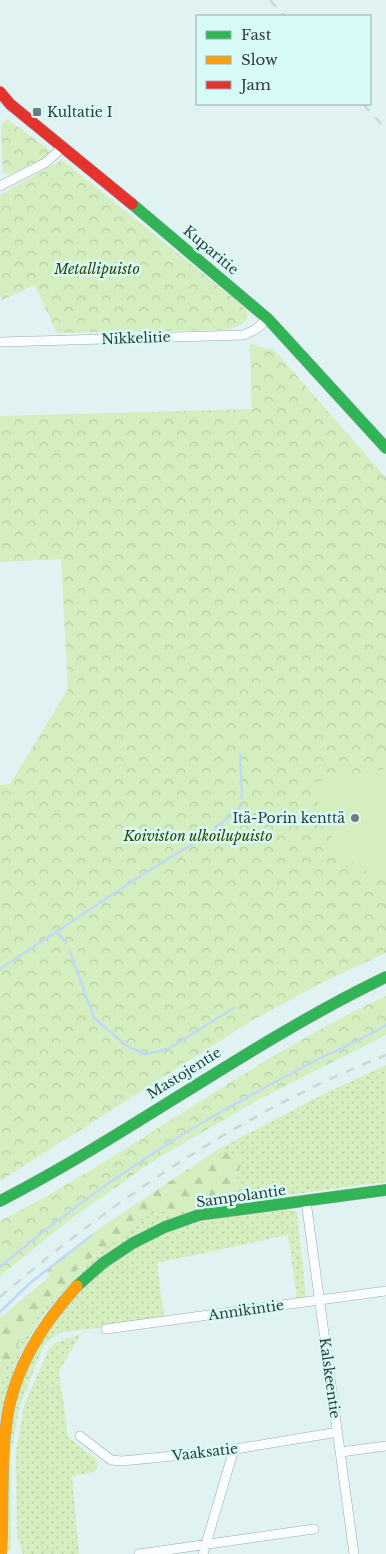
<svg xmlns="http://www.w3.org/2000/svg" width="386" height="1554" font-family="'Libre Baskerville',serif">
  <style>
    .grass { fill: url(#grass-dots) }
    .forest { fill: url(#forest-firs) }
    .park { fill: url(#park-crowns) }
    .garden { fill: #d5eec0 }
    .lines { fill: none; stroke-linecap: round; stroke-linejoin: round }
    .stream { stroke: #bfd9f8; stroke-width: 2.5 }
    .street-casing { stroke: #9daaaa; stroke-width: 10 }
    .fast-casing { stroke: #9daaaa; stroke-width: 12 }
    .slow-casing { stroke: #9daaaa; stroke-width: 12 }
    .jam-casing { stroke: #9daaaa; stroke-width: 12 }
    .street { stroke: #fafdfd; stroke-width: 9 }
    .fast { stroke: #30b455; stroke-width: 11 }
    .slow { stroke: #ff9f0a; stroke-width: 11 }
    .jam { stroke: #e5322d; stroke-width: 11 }
    .rail { stroke: #d0d5d5; stroke-width: 2.5; stroke-dasharray: 9 9; stroke-linecap: butt }
    .poi-dot { fill: #6e7c7b; stroke: #d8faf7; stroke-width: 2 }
    .labels { text-anchor: middle; dominant-baseline: central; stroke-width: 5; stroke-linejoin: round; paint-order: stroke }
    .poi-label { font-size: 14px; fill: #303d3c; stroke: #d8faf7; text-anchor: start }
    .street-label { font-size: 14px; fill: #303d3c; stroke: #d8faf7 }
    .park-label { font-size: 14px; font-style: italic; fill: #314300; stroke: #d8faf7 }
  </style>
  <defs>
    <pattern id="grass-dots" width="8" height="8" patternUnits="userSpaceOnUse" patternTransform="scale(1.25)"><rect width="8" height="8" fill="#d5eec0"/><path d="M2 2h.1M6 6h.1" fill="none" stroke="#b7cda6" stroke-width="1.8" stroke-linecap="round"/></pattern>
    <pattern id="forest-firs" width="22" height="20" patternUnits="userSpaceOnUse" patternTransform="scale(1.25)"><rect width="22" height="20" fill="#d5eec0"/><path d="M5 1l3.5 6h-7zM16 11l3.5 6h-7z" fill="#b7cda6"/></pattern>
    <pattern id="park-crowns" width="20" height="18" patternUnits="userSpaceOnUse" patternTransform="scale(1.25)"><rect width="20" height="18" fill="#d5eec0"/><path d="M2 6a3 3 0 1 1 6 0M12 15a3 3 0 1 1 6 0" fill="none" stroke="#b7cda6"/></pattern>
  </defs>
  <rect width="100%" height="100%" fill="#e0f2f1"/>
  <path class="grass" d="M386 1065V1182C342 1187 298 1193 255 1201 226 1205 197 1210 170 1220 102 1244 41 1301 15 1368 8 1384 5 1402 0 1419V1387L7 1365 24 1333 81 1265 134 1227 141 1214 167 1207 172 1216 205 1200 246 1196 235 1182 244 1157 217 1150 320 1096Z
    M290 1209 297 1212 306 1297 297 1299 288 1235 157 1263 164 1317 160 1320 63 1332 53 1337 44 1345 20 1405 11 1452V1550L7 1552C6 1504 6 1455 14 1408 15 1399 19 1391 22 1383 48 1308 111 1250 186 1226 219 1216 256 1214 290 1209Z
    M81 1334 59 1371 68 1437 97 1460V1469L94 1472 72 1476 79 1554H23L17 1536 16 1452 24 1406 49 1349 57 1342Z"/>
  <path class="forest" d="M217 1150 244 1157 235 1181 246 1196 205 1200 172 1216 167 1207 141 1214 134 1227 81 1265 24 1333 7 1365 0 1387V1318L49 1277 47 1269 100 1228Z"/>
  <path class="park" d="M7 119 48 149 50 153 47 157 10 174 3 173 1 126Z
    M62 160 243 306C257 322 235 328 223 330L57 333 35 285 2 300 0 295V195Z
    M250 344 275 351 386 478V953L329 979 253 1020 0 1181V785L10 784 68 689 61 559 0 562V416L252 409Z
    M386 996V1035L256 1101 153 1161 68 1221 0 1276V1221C133 1153 250 1059 386 996Z"/>
  <path class="garden" d="M386 769V883L338 853 310 783Z"/>
  <g class="lines">
    <path class="stream" d="M240 754 242 798
      M57 932 66 943
      M70 951 94 1018 127 1046 145 1054 168 1049 234 1008
      M0 969 145 873 212 832 241 806
      M0 1267C70 1208 145 1155 224 1110 253 1094 282 1078 311 1063 336 1050 362 1040 386 1025
      M0 1312 30 1283 92 1235"/>
    <defs>
      <path id="street" d="M0 186 45 163 62 148
        M0 342 244 335 256 329 268 319
        M306 1201 354 1554
        M106 1329 386 1291
        M80 1436 111 1460 122 1461 224 1451 338 1432
        M341 1452 386 1446
        M139 1554 314 1529
        M203 1554 234 1449"/>
      <path id="fast" d="M132 204 268 319 386 448
        M0 1201C132 1133 251 1042 386 977
        M77 1286 103 1263 133 1243 165 1227 199 1215 386 1190"/>
      <path id="slow" d="M1 1554C4 1507 0 1459 8 1412 17 1364 45 1321 77 1286"/>
      <path id="jam" d="M0 92 10 104 132 204"/>
    </defs>
    <use href="#street" class="street-casing"/>
    <use href="#fast" class="fast-casing"/>
    <use href="#slow" class="slow-casing"/>
    <use href="#jam" class="jam-casing"/>
    <use href="#street" class="street"/>
    <use href="#fast" class="fast"/>
    <use href="#slow" class="slow"/>
    <use href="#jam" class="jam"/>
    <path class="rail" d="M270 0 284 16
      M363 104 386 129
      M0 1297C114 1199 245 1111 386 1055"/>
  </g>
  <g class="poi-dot">
    <rect x="32" y="107" width="10" height="10" rx="2.5"/>
    <circle cx="355" cy="818" r="5"/>
  </g>
  <g class="labels">
    <g class="poi-label">
      <text x="47" y="112">Kultatie I</text>
      <text x="345" y="818" text-anchor="end">Itä-Porin kenttä</text>
    </g>
    <g class="street-label">
      <text transform="translate(211 250) rotate(40)">Kuparitie</text>
      <text transform="translate(136 338) rotate(-2)">Nikkelitie</text>
      <text transform="translate(184 1073) rotate(-32)">Mastojentie</text>
      <text transform="translate(241 1196) rotate(-8)">Sampolantie</text>
      <text transform="translate(246 1310) rotate(-8)">Annikintie</text>
      <text transform="translate(330 1378) rotate(82)">Kalskeentie</text>
      <text transform="translate(205 1452) rotate(-7)">Vaaksatie</text>
    </g>
    <g class="park-label">
      <text x="97" y="269">Metallipuisto</text>
      <text x="198" y="836">Koiviston ulkoilupuisto</text>
    </g>
  </g>
  <rect x="196" y="15" width="175" height="90" fill="#d8faf7" stroke="#95aeac"/>
  <rect x="206" y="31" width="25" height="8" fill="#30b455" stroke="#95aeac"/>
  <text x="241" y="40" font-size="15" fill="#303d3c">Fast</text>
  <rect x="206" y="56" width="25" height="8" fill="#ff9f0a" stroke="#95aeac"/>
  <text x="241" y="65" font-size="15" fill="#303d3c">Slow</text>
  <rect x="206" y="81" width="25" height="8" fill="#e5322d" stroke="#95aeac"/>
  <text x="241" y="90" font-size="15" fill="#303d3c">Jam</text>
</svg>
